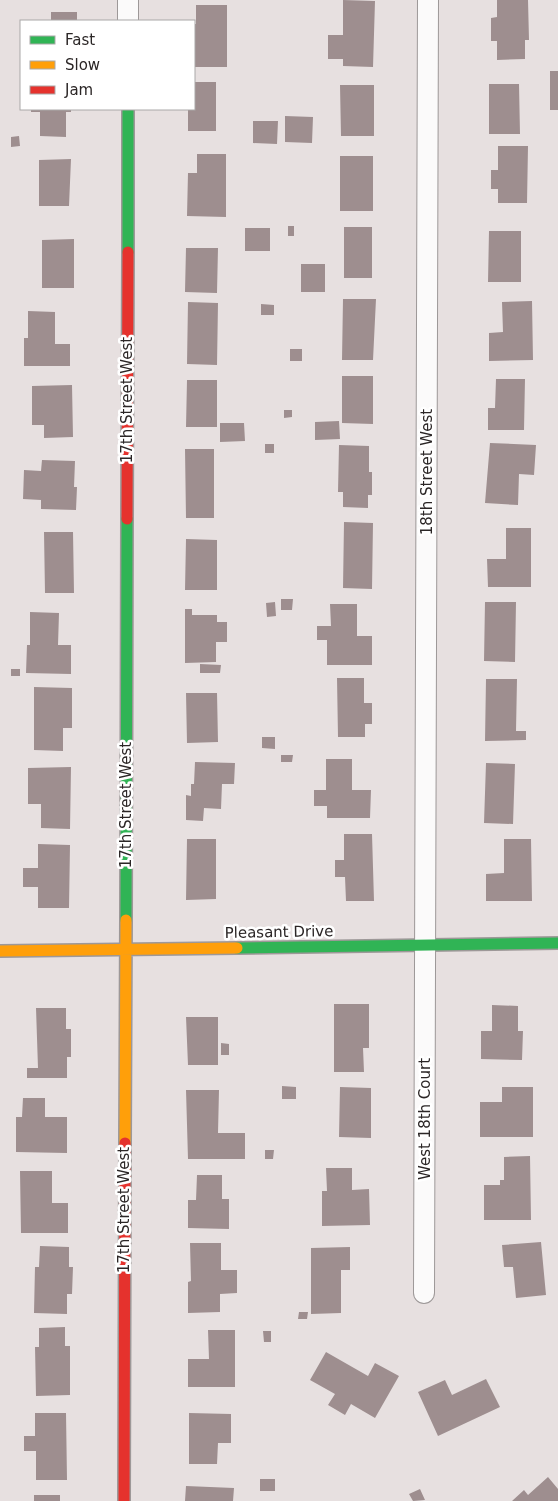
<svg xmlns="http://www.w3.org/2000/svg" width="558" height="1501" font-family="'DejaVu Sans',sans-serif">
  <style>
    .building { fill: #9e8e8f }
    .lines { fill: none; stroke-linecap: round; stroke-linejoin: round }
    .street-casing { stroke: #9d9898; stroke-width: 22 }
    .fast-casing { stroke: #9d9898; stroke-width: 14 }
    .slow-casing { stroke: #9d9898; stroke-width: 14 }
    .jam-casing { stroke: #9d9898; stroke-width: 14 }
    .street { stroke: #fbfafa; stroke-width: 20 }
    .fast { stroke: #30b455; stroke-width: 11 }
    .slow { stroke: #ff9f0a; stroke-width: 11 }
    .jam { stroke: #e5322d; stroke-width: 11 }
    .labels { text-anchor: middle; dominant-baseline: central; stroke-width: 5; stroke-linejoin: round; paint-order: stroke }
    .street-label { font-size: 15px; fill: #2b2626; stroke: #fff }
  </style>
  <rect width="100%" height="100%" fill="#e7e0e0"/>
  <path class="building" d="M343 0 375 1 373 67 343 66V59H328V35H343Z
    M497 0H528L529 40H525V59L497 60V41H491V18L497 17Z
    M196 5H227V67H194V24H196Z
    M51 12H77V21H51Z
    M550 71H558V110H550Z
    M194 82H216V131H188V109H194Z
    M489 84H519L520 134H489Z
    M340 85H374V136H341Z
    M31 109H71V112H66V137L40 136V112H31Z
    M285 116 313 117 312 143 285 142Z
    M253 121H278L277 144 253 143Z
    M19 136 20 146 11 147V137Z
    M498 146H528L527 203H498V189H491V170H498Z
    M197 154H226V217L187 216 188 173H197Z
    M340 156H373V211H340Z
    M71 159 69 206H39V160Z
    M288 226H294V236H288Z
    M344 227H372V278H344Z
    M245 228H270V251H245Z
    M489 231H521V282H488Z
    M74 239V288H42V240Z
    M186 248H218L217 293 185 292Z
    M301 264H325V292H301Z
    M343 299H376L373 360H342Z
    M532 301 533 360 489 361V333L503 332 502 302Z
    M188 302 218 303 217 365 187 364Z
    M261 304 274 305V315H261Z
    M28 311 55 312V344H70V366H24V338H28Z
    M290 349H302V361H290Z
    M342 376H373V424L342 423Z
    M496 379H525L524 430H488V408H495Z
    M187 380H217V427H186Z
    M72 385 73 437 44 438V425H32V386Z
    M284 410H292V417L284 418Z
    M339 421 340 439 315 440V422Z
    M220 423H244L245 441 220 442Z
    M490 443 536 445 534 475 519 474 518 505 485 503Z
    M265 444H274V453H265Z
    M339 445 369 446V472H372V495H368V508L343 507V492H338Z
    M185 449H214V518H186Z
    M42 460 75 461 74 487H77L76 510 41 509V500L23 499 24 470 41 471Z
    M344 522 373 523 372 589 343 588Z
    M506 528H531V587H488L487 559H506Z
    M44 532H73L74 593H45Z
    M186 539 217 540V590H185Z
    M281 599H293L292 610H281Z
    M275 602 276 616 267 617 266 603Z
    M485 602H516L515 662 484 661Z
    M330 604H357V636H372V665H327V640H317V626H331Z
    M185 609H192V615H217V622H227V642H216V662L185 663Z
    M30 612 59 613 58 645H71V674L26 673 27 645H30Z
    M200 664 221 665 220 673H200Z
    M11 669H20V676H11Z
    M337 678H364V703H372V724H365V737H338Z
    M486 679H517L516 731H526V740L485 741Z
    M34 687 72 688V728H63V751L34 750Z
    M186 693H217L218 742 187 743Z
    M262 737H275V749L262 748Z
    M281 755H293L292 762H281Z
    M326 759H352V790H371L370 818H327V806H314V790H326Z
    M195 762 235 763 234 784H222L221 809 204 808 203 821 186 820V795L191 796V784H194Z
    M486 763 515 764 513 824 484 823Z
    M71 767 70 829 41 828V804H28V768Z
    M344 834H372L374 901H346L345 877H335V860H344Z
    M187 839H216V899L186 900Z
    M504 839H531L532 901H486V874L504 873Z
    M38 844 70 845 69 908H38V887H23V868H38Z
    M334 1004H369V1048H363L364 1072H334Z
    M492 1005 518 1006V1031H523L522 1060 481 1059V1031H492Z
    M36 1008H66V1029H71V1057H67V1078H27V1068H38Z
    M186 1017H218V1065H188Z
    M221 1043 229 1044V1055H221Z
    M282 1086 296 1087V1099H282Z
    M340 1087 371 1088V1138L339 1137Z
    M502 1087H533V1137H480V1102H502Z
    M186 1090H219L218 1133H245V1159H188Z
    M23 1098H45V1117H67V1153L16 1152V1117H22Z
    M265 1150H274L273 1159H265Z
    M530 1156 531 1220H484V1185H500V1180H504V1157Z
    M326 1168H352V1190L369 1189 370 1225 322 1226V1191H327Z
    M20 1171H52V1203H68V1233H21Z
    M197 1175H222V1199H229V1229L188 1228V1200H196Z
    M541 1242 546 1295 516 1298 513 1267H504L502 1245Z
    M190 1243H221V1270H237V1293L220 1294V1312L188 1313V1282L191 1281Z
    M40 1246 69 1247V1267H73L72 1294H67V1314L34 1313 35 1267H39Z
    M350 1247V1270H341V1313L311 1314V1248Z
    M299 1312H308L307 1319H298Z
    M65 1327V1346H70V1395L36 1396 35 1347H39V1328Z
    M208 1330H235V1387H188V1359H209Z
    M263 1331H271V1342H264Z
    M326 1352 368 1376 375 1363 399 1376 375 1418 351 1404 345 1415 328 1405 335 1394 310 1380Z
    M486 1379 500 1407 438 1436 418 1392 445 1380 452 1395Z
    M35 1413H66L67 1480H36V1451H24V1436H35Z
    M189 1413 231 1414V1443H218L217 1464H189Z
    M548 1477 558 1489V1501H512L524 1490 528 1495Z
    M260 1479H275V1491H260Z
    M186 1486 234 1488 233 1501H185Z
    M420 1489 425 1500 413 1501 409 1494Z
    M34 1495H60V1501H34Z"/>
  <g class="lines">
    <defs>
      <path id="street" d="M128 21V0
        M424 1293 428 0"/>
      <path id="fast" d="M128 252V109
        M126 920 127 519
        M237 948 558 943"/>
      <path id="slow" d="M0 951 237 948
        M125 1143 126 920"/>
      <path id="jam" d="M127 519 128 252
        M124 1501 125 1143"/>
    </defs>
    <use href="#street" class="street-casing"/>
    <use href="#fast" class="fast-casing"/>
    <use href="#slow" class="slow-casing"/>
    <use href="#jam" class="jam-casing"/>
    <use href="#street" class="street"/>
    <use href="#fast" class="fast"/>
    <use href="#slow" class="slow"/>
    <use href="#jam" class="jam"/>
  </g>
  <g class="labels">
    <g class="street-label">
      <text transform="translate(127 400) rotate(-90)">17th Street West</text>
      <text transform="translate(427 472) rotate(-90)">18th Street West</text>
      <text transform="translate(126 805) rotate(-90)">17th Street West</text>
      <text transform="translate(279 932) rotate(-1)">Pleasant Drive</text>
      <text transform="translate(425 1119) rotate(-90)">West 18th Court</text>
      <text transform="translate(124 1210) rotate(-90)">17th Street West</text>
    </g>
  </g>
  <rect x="20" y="20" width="175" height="90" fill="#ffffff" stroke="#aaa8a8"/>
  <rect x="30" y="36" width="25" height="8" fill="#30b455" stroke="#aaa8a8"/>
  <text x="65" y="45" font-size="15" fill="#2b2626">Fast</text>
  <rect x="30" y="61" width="25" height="8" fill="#ff9f0a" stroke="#aaa8a8"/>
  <text x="65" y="70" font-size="15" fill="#2b2626">Slow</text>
  <rect x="30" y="86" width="25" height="8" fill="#e5322d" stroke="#aaa8a8"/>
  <text x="65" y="95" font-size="15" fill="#2b2626">Jam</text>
</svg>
